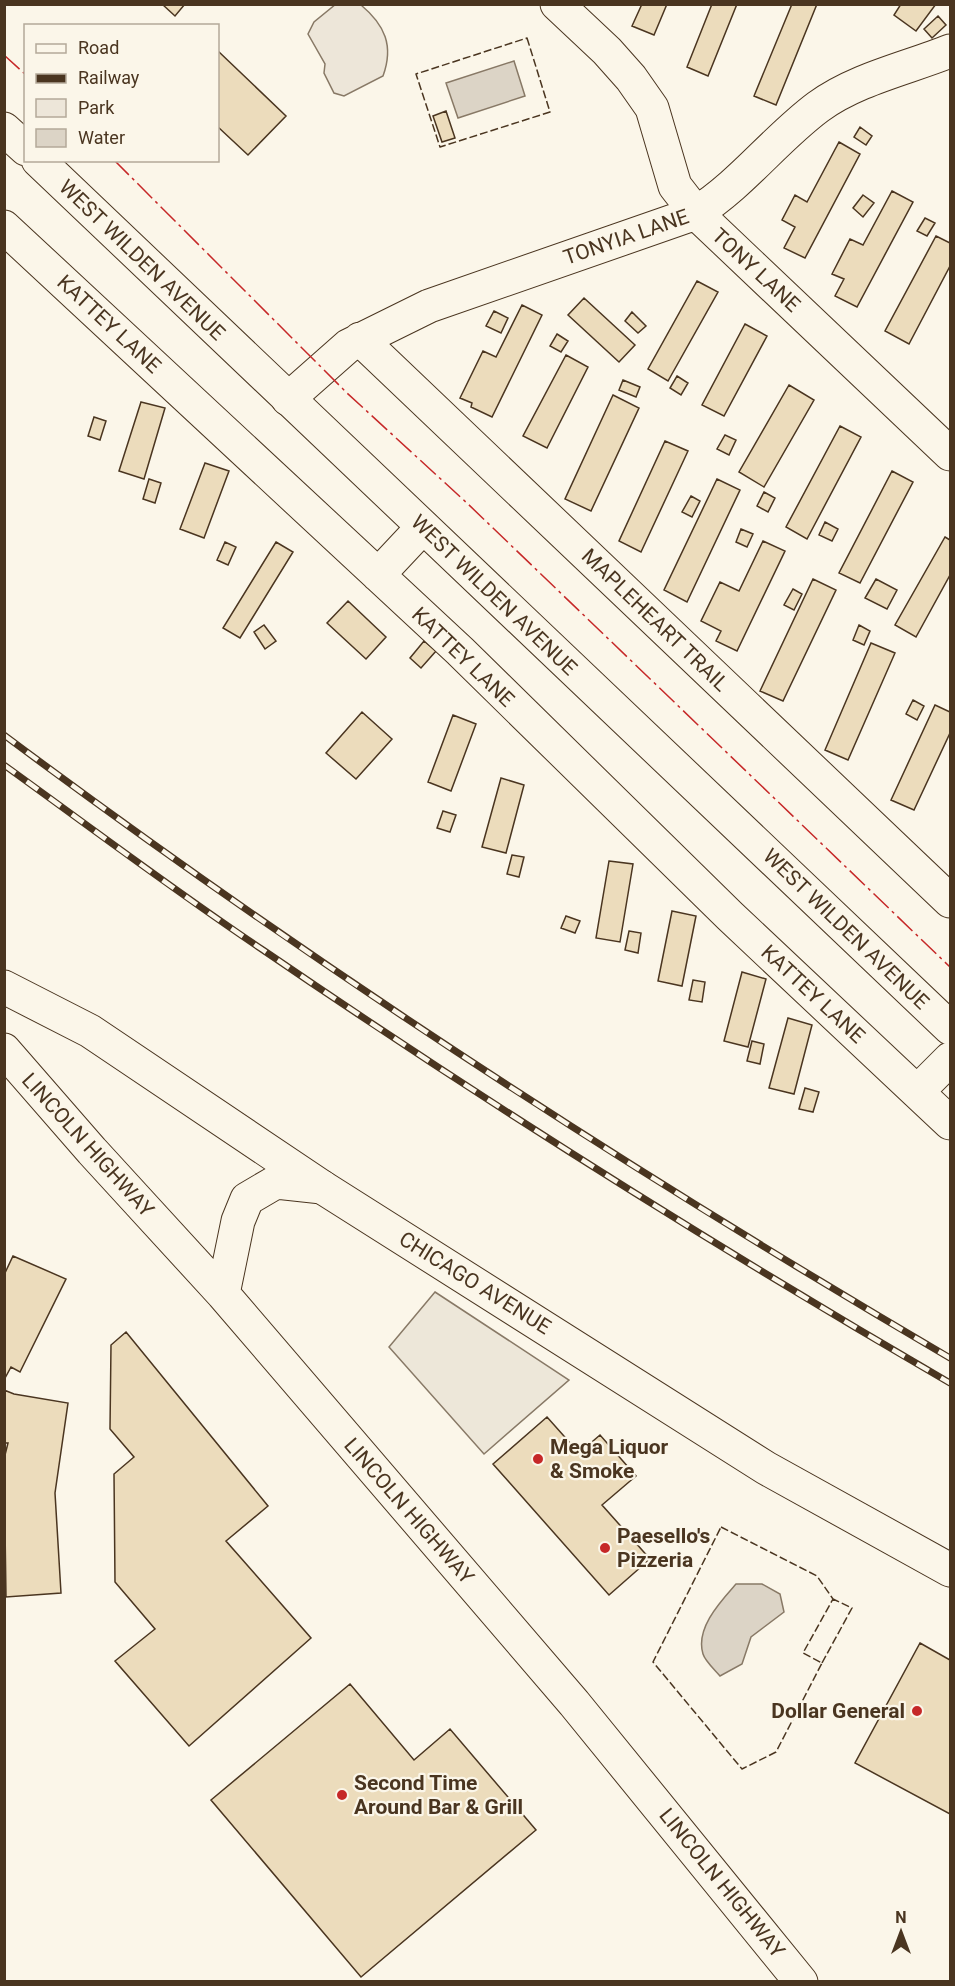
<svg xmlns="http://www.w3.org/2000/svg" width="955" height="1986" font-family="Roboto,sans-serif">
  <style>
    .green { fill: #ede6d9; stroke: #887966; stroke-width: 1.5 }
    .parking { fill: #ede7d9; stroke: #887966; stroke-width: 1.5 }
    .water { fill: #dcd4c6; stroke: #887966; stroke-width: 1.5 }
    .building { fill: #ecdcbc; stroke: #4a3520; stroke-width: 1.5 }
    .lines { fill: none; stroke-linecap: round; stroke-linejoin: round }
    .street-casing { stroke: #4a3520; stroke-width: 35 }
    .secondary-casing { stroke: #4a3520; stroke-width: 35 }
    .highway-casing { stroke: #4a3520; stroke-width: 35 }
    .street { stroke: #fbf6e9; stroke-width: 33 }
    .secondary { stroke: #fbf6e9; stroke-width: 33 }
    .highway { stroke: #fbf6e9; stroke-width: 33 }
    .rail-casing { stroke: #4a3520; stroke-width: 7 }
    .rail { stroke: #fbf6e9; stroke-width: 4.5; stroke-dasharray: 14; stroke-linecap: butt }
    .fence { stroke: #4a3520; stroke-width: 1.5; stroke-dasharray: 8 3; stroke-linecap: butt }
    .power { stroke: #c62828; stroke-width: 1.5; stroke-dasharray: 21 4.5 3 4.5; stroke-linecap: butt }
    .poi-dot { fill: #c62828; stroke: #fbf6e9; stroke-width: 2 }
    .labels { text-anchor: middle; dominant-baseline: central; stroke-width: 4.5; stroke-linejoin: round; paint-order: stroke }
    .street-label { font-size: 21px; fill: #4a3520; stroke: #fbf6e9 }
    .poi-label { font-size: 21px; font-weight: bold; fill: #4a3520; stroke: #fbf6e9; text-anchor: start }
  </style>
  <rect width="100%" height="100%" fill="#fbf6e9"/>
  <path class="green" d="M336 4 361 5C385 25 394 46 383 76L344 96 334 93 324 73 325 64 308 34 314 22Z"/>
  <path class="parking" d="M435 1292 569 1380 484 1454 389 1347Z"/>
  <path class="water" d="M514 61 525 96 458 118 446 83Z
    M736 1584H762L780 1594 784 1612 751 1637 742 1664 720 1676C715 1670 705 1661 703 1654 695 1628 721 1601 736 1584Z"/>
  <path class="building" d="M162 4H185L175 16Z
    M642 4H667L654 35 632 26Z
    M712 4H737L708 76 687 67Z
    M792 4H817L776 105 754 96Z
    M901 4H936L916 31 894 15Z
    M938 16 946 25 932 38 924 29Z
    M218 51 286 116 248 155 218 127Z
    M446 111 455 138 442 142 433 116Z
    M860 127 872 136 866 145 854 137Z
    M839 142 860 154 805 258 784 248 795 227 782 220 795 195 807 202Z
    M892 191 913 202 857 307 835 296 844 279 832 274 850 239 863 245Z
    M863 195 874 203 863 217 853 208Z
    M925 218 935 223 927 236 917 231Z
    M936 236 950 243V266L909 344 885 331Z
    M697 281 718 292 668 381 648 369Z
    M584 298 635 345 619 362 568 315Z
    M522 305 542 315 492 417 471 407 472 403 460 398 483 351 496 357Z
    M494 311 508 318 501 333 486 326Z
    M632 312 646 326 638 333 625 321Z
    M745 324 767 336 724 416 702 405Z
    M557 334 568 341 561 352 550 346Z
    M566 355 588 367 547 448 523 436Z
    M677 376 688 383 681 395 670 388Z
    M623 380 640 387 636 397 619 390Z
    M789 385 814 400 764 487 739 472Z
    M613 395 639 408 591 511 565 499Z
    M141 402 165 408 144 479 119 471Z
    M94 417 106 421 100 440 88 436Z
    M840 426 861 437 807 539 786 527Z
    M725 435 736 440 729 455 717 449Z
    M665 441 688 451 641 552 619 541Z
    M205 463 229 471 204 538 180 529Z
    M892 471 913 482 860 583 839 573Z
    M149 479 161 483 155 503 143 499Z
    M717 479 740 490 687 602 664 590Z
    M764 492 775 498 768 512 757 506Z
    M691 496 700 501 692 517 682 512Z
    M825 522 838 529 832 541 819 535Z
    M741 529 753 534 747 547 736 542Z
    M945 537 950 540V575L916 637 895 625Z
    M763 541 785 551 737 651 716 641 721 631 701 621 720 582 739 591Z
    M225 542 236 547 228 565 217 560Z
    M276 542 293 552 240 638 223 628Z
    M813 579 836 590 783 701 760 691Z
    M876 579 897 590 887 609 865 598Z
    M793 589 802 594 794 610 784 605Z
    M348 601 386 637 366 659 327 623Z
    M264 625 276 641 265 649 254 632Z
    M859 625 870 631 864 645 853 640Z
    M424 641 436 651 421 668 410 658Z
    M871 643 895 653 848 760 825 750Z
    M913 700 924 706 917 720 906 714Z
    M935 705 950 712V733L914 810 891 800Z
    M362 712 392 739 356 779 326 753Z
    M453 715 476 724 451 791 428 782Z
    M501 778 524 785 506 853 482 847Z
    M443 811 456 815 450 832 437 828Z
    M512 855 524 857 519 877 507 874Z
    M609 861 633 864 620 942 596 938Z
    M672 911 696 916 682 986 658 981Z
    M566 916 580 921 575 933 561 928Z
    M629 931 641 933 638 953 625 950Z
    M742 972 766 979 748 1047 724 1041Z
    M693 980 705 982 702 1002 689 1000Z
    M788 1018 812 1025 794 1094 769 1088Z
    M752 1041 764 1044 760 1064 747 1061Z
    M805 1088 819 1092 813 1112 799 1109Z
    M13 1256 66 1279 20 1372 11 1367 4 1380V1275Z
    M126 1332 268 1506 226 1541 311 1638 189 1746 115 1661 155 1629 115 1582 114 1474 134 1457 110 1429 111 1345Z
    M4 1390 14 1394 68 1403 55 1493 61 1593 6 1597 4 1459 8 1443H4Z
    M547 1417 579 1453 600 1435 636 1476 602 1505 650 1559 609 1595 493 1464Z
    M920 1643 950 1660V1814L855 1763Z
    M350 1684 414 1760 450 1729 536 1830 361 1977 211 1800Z"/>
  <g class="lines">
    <defs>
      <path id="street" d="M557 4 607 51 631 78 652 108 675 186 696 213 950 454
        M4 227 460 651 730 916 917 1092 950 1059
        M360 339 950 901
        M288 399 348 346 429 306 696 213C742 184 775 139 818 107 856 79 908 68 950 51
        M378 575 423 527
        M4 987 90 1031 322 1187 766 1468 950 1570
        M917 1092 950 1123"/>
      <path id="secondary" d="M4 129 26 149
        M38 160 950 1028"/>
      <path id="highway" d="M4 1050 92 1151 223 1294 574 1703 801 1982
        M223 1294 238 1221 247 1199 276 1182 322 1187"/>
    </defs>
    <use href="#street" class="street-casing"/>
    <use href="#secondary" class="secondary-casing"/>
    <use href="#highway" class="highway-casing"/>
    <use href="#street" class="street"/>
    <use href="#secondary" class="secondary"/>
    <use href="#highway" class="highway"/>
    <defs>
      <path id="rail" d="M4 735C307 961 624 1167 950 1358
        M4 765C90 827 175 891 263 950 487 1103 716 1247 950 1383"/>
    </defs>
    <use href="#rail" class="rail-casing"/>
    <use href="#rail" class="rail"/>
    <path class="fence" d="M527 38 550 112 440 147 416 74Z
      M721 1527 817 1576 833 1599 803 1653 822 1663 776 1752 742 1769 653 1662Z
      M822 1663 852 1608 833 1599"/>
    <path class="power" d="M4 55 26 75
      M114 160 347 393 468 504 950 967"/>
  </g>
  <g class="poi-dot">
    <circle cx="538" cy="1459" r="6"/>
    <circle cx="605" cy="1548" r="6"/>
    <circle cx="917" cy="1711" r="6"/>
    <circle cx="342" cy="1795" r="6"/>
  </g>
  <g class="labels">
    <g class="street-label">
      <text transform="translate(626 237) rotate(-19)">TONYIA LANE</text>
      <text transform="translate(142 260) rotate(44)">WEST WILDEN AVENUE</text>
      <text transform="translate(756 270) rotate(43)">TONY LANE</text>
      <text transform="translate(109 324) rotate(43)">KATTEY LANE</text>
      <text transform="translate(494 595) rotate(44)">WEST WILDEN AVENUE</text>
      <text transform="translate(655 620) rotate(44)">MAPLEHEART TRAIL</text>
      <text transform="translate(463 657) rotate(44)">KATTEY LANE</text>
      <text transform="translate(846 929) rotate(44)">WEST WILDEN AVENUE</text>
      <text transform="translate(813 994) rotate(43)">KATTEY LANE</text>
      <text transform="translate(88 1145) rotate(48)">LINCOLN HIGHWAY</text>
      <text transform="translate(475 1283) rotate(32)">CHICAGO AVENUE</text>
      <text transform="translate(409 1511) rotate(49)">LINCOLN HIGHWAY</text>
      <text transform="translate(722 1883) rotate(51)">LINCOLN HIGHWAY</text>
    </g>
    <g class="poi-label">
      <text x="550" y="1447">Mega Liquor<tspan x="550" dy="24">&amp; Smoke</tspan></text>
      <text x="617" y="1536">Paesello's<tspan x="617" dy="24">Pizzeria</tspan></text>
      <text x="905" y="1711" text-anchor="end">Dollar General</text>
      <text x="354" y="1783">Second Time<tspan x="354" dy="24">Around Bar &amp; Grill</tspan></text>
    </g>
  </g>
  <rect width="955" height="1986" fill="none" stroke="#4a3520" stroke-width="12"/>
  <rect x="24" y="24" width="195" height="138" fill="#fbf6e9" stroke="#b4a999" stroke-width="1.5"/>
  <rect x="36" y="44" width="30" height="9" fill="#fbf6e9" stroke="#b4a999" stroke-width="1.5"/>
  <text x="78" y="54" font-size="18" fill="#4a3520">Road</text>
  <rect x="36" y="74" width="30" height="9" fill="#4a3520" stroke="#b4a999" stroke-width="1.5"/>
  <text x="78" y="84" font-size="18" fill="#4a3520">Railway</text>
  <rect x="36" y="99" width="30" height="18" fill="#ede6d9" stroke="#b4a999" stroke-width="1.5"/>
  <text x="78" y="114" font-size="18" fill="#4a3520">Park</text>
  <rect x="36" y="129" width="30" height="18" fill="#dcd4c6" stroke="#b4a999" stroke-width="1.5"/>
  <text x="78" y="144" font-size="18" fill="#4a3520">Water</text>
  <g transform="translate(901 1932)" stroke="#fbf6e9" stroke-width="4.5" paint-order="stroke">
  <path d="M0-4.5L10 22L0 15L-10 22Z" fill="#4a3520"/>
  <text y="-9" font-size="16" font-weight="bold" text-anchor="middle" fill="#4a3520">N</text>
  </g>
</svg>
